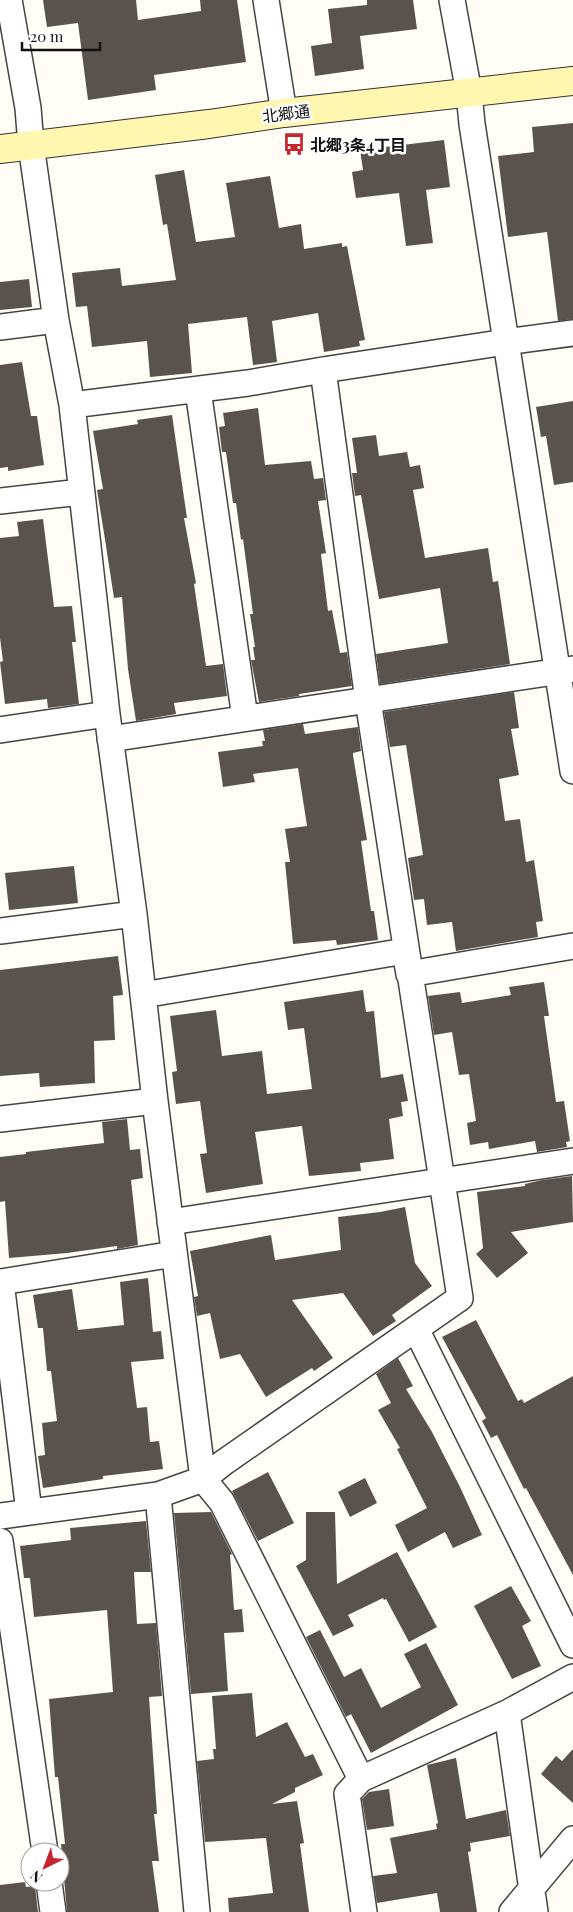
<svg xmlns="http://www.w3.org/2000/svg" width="573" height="1912" font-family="'Playfair Display','Noto Sans JP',serif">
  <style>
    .building { fill: #5a524d }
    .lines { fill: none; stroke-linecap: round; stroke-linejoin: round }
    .street-casing { stroke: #444; stroke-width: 28 }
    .secondary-casing { stroke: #333; stroke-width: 30 }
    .street { stroke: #fff; stroke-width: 25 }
    .secondary { stroke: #fff6b0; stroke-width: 28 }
    .labels { text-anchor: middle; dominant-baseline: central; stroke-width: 5; stroke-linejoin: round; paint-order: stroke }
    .street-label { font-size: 16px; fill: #111; stroke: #fff }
    .poi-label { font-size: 16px; font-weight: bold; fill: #111; stroke: #fff; text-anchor: start }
  </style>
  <rect width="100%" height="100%" fill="#fffdf5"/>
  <path class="building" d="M43 0H136L138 20 201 11 200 0H237L246 62 154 75 156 90 88 100 78 23 47 27Z
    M367 0H413L417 29 360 36 364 69 315 76 311 46 332 43 328 9 367 5Z
    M573 123V319L558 321 547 232 508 237 498 156 534 152 532 127Z
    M444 140 450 187 426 190 433 243 406 246 399 193 356 198 352 172 363 170 360 150Z
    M184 170 196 242 235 237 226 183 270 176 279 228 301 224 304 249 342 243V247L347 246 365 340 359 341 360 346 324 352 318 313 272 321 277 362 253 365 247 317 188 324 192 373 150 377 147 341 92 347 87 306 76 307 72 273 120 268 122 286 176 280 167 224 163 225 155 175Z
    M29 279 32 307 0 310V282Z
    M22 362 31 416H37L44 465 8 471V467L0 468V365Z
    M573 401V482L554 485 546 436 541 437 536 407Z
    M258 408 265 465 311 461 314 479 323 478 326 500 318 501 326 553 321 554 328 611 332 610 340 653 347 652 352 686 299 694V696L259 702 251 660H255L253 647H255L250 614H253L243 539 241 540 236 503H233L226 452H222L219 427 225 426 223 413Z
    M172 415 187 518H184L196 583 194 584 206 666 223 664 227 696 174 703 176 714 136 721 128 669 122 597 114 598 104 533 97 490 103 489 93 431 138 424 137 420Z
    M376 435 379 456 407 452 410 467 420 465 424 488 413 490 425 558 488 548 493 582 498 581 510 664 380 684 376 654 448 643 440 588 379 599 361 495 355 496 352 473H357L352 438Z
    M43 519 54 607 72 606 76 642H72L79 704 48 708 47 699 5 704 0 662 3 661 0 638V538L19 536 17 522Z
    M514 692 519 728 511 729 519 775 499 779 505 821 520 819 526 862 534 860 543 921 536 922 538 937 456 951 452 922 427 925 424 899 414 900 408 858 423 855 406 745 390 747 384 712Z
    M303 724 305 734 358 727 361 751 353 753V755L367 840 361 841 371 911H374L378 940 337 945 336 940 293 944 285 862H290L285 829 307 826 298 768 253 774 255 782 223 787 218 752 263 746 262 741H265L263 730Z
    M74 866 78 903 9 910 5 873Z
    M118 956 123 995 113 996 115 1040 94 1041 95 1083 40 1087 39 1073 0 1076V970Z
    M544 982 549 1016H544L556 1102 564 1101 570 1141 566 1142 567 1147 537 1152 535 1141 489 1149 488 1142 470 1145 467 1123 476 1121 469 1074 459 1075 452 1032 434 1035 428 996 460 992 462 1003 511 995 509 987Z
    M363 990 366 1012 374 1011 381 1078 403 1074 408 1101 401 1102 403 1116 389 1119 394 1159 360 1163 361 1171 309 1176 302 1126 255 1132 263 1184 206 1193 200 1154 207 1153 200 1101 176 1104 172 1072 177 1071 170 1016 216 1010 222 1056 262 1051 267 1094 312 1089 304 1028 288 1030 284 1002Z
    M127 1119 130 1150 140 1149 143 1178 131 1180 138 1245 117 1249V1246L67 1253 9 1258 5 1201 0 1202V1157L26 1154V1152L104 1143 102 1122Z
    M572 1176 573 1222 511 1232 528 1253 497 1278 476 1254 483 1248 477 1192 525 1186V1184L542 1180Z
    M405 1207 415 1263 432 1286 392 1315 396 1321 373 1336 343 1293 292 1300 333 1358 314 1371 312 1368 266 1397 240 1354 220 1359 210 1313 197 1316 194 1297 198 1296 190 1251 271 1235 275 1260 341 1250 338 1217 380 1212Z
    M148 1278 153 1332 161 1331 164 1359 131 1362 137 1408 147 1407 150 1442 159 1441 163 1469 103 1476V1479L43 1488 38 1456 45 1455 42 1423 57 1421 51 1371H47L43 1328H38L33 1295 72 1289 78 1330 124 1325 120 1282Z
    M476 1320 518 1401 522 1399 524 1403 573 1376V1575L526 1488 524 1489 497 1435 491 1438 482 1421 486 1418 442 1337Z
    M398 1358 413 1386 406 1389 432 1432 460 1487 482 1535 453 1548 445 1532 408 1552 395 1525 427 1508 397 1449 400 1448 378 1410 391 1403 376 1374Z
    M268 1472 294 1523 258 1541 232 1491Z
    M365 1478 377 1503 350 1517 338 1492Z
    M211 1512 232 1554 230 1555 234 1610 242 1609 244 1632 224 1633 228 1691 191 1694 174 1513Z
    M306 1512H335L337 1584 397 1552 437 1627 409 1642 386 1599 384 1600 383 1598 348 1615 354 1626 333 1636 296 1566 306 1560Z
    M146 1521 151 1572H134L137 1624 156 1623 162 1696 149 1697 157 1814H154L159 1861H152L159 1912H67L61 1844H65L58 1777H55L49 1699 113 1692 107 1610 34 1617 30 1578H24L20 1546 71 1540 70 1528Z
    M511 1586 531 1621 522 1626 541 1666 512 1679 474 1606Z
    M320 1630 344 1677 361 1668 381 1708 421 1687 404 1654 426 1643 458 1705 371 1753 351 1714 346 1717 306 1637Z
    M252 1693 256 1737 287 1722 305 1757 313 1754 323 1775 295 1788V1792L272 1804 297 1801 304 1843 300 1844 309 1912H229L228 1898 273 1893 266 1838 205 1842 197 1761 214 1759 213 1749H216L212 1696Z
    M573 1749V1803L541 1774 556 1756 562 1761Z
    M456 1758 466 1819 506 1810 510 1836 470 1843 471 1851 468 1852 477 1912H440L437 1893 377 1903 373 1876 397 1873 390 1838 437 1829 436 1824 438 1823 427 1765Z
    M389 1789 394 1826 367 1830 362 1799 369 1792Z
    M25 1882 26 1887 35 1886 38 1912H0V1885Z"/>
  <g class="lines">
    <defs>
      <path id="street" d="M266 0 284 113
        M452 0 469 93 472 124 573 771
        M0 327 56 320
        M323 370 368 700 460 1298 223 1463 203 1479 222 1502 361 1779
        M198 390 245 718
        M72 405 248 383 323 370 506 342 573 333
        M0 501 81 492
        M0 730 107 714
        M110 739 573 669
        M0 931 134 914
        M143 995 405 951 409 974 573 946
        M0 1119 155 1101
        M170 1222 573 1161
        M416 1329 573 1645
        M158 1495 197 1912
        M29 1512 1 1282 174 1254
        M0 1516 158 1495 203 1479 155 1101 134 914 107 714 72 405 56 320 31 145 28 108 9 0
        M0 1541 45 1852
        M507 1713 535 1912
        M49 1882 53 1912
        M364 1912 347 1794 361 1779 507 1713 573 1677
        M512 1912 573 1839"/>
      <path id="secondary" d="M0 149 209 124 284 113 573 81"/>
    </defs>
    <use href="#street" class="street-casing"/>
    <use href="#secondary" class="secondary-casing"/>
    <use href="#street" class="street"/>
    <use href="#secondary" class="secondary"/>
  </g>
  <defs>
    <symbol id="bus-bare" viewBox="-9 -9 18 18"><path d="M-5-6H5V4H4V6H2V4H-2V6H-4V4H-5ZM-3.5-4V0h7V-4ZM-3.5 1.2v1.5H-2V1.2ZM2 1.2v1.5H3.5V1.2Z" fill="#c4262e" stroke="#fff" stroke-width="2.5" paint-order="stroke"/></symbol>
  </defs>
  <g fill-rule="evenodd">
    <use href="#bus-bare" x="278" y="128" width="32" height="32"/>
  </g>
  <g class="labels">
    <g class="street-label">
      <text transform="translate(286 113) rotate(-7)">北郷通</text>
    </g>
    <g class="poi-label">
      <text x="310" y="144">北郷3条4丁目</text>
    </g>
  </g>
  <g transform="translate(45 1867) rotate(222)"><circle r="24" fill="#ffffff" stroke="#a0a0a0"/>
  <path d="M0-4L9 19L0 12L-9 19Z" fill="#c4262e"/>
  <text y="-8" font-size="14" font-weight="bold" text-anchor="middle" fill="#111111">N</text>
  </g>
  <path d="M22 42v8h78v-8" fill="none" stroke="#111111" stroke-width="2.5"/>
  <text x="30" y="42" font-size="15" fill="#111111" stroke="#ffffff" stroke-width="4" paint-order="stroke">20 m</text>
</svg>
